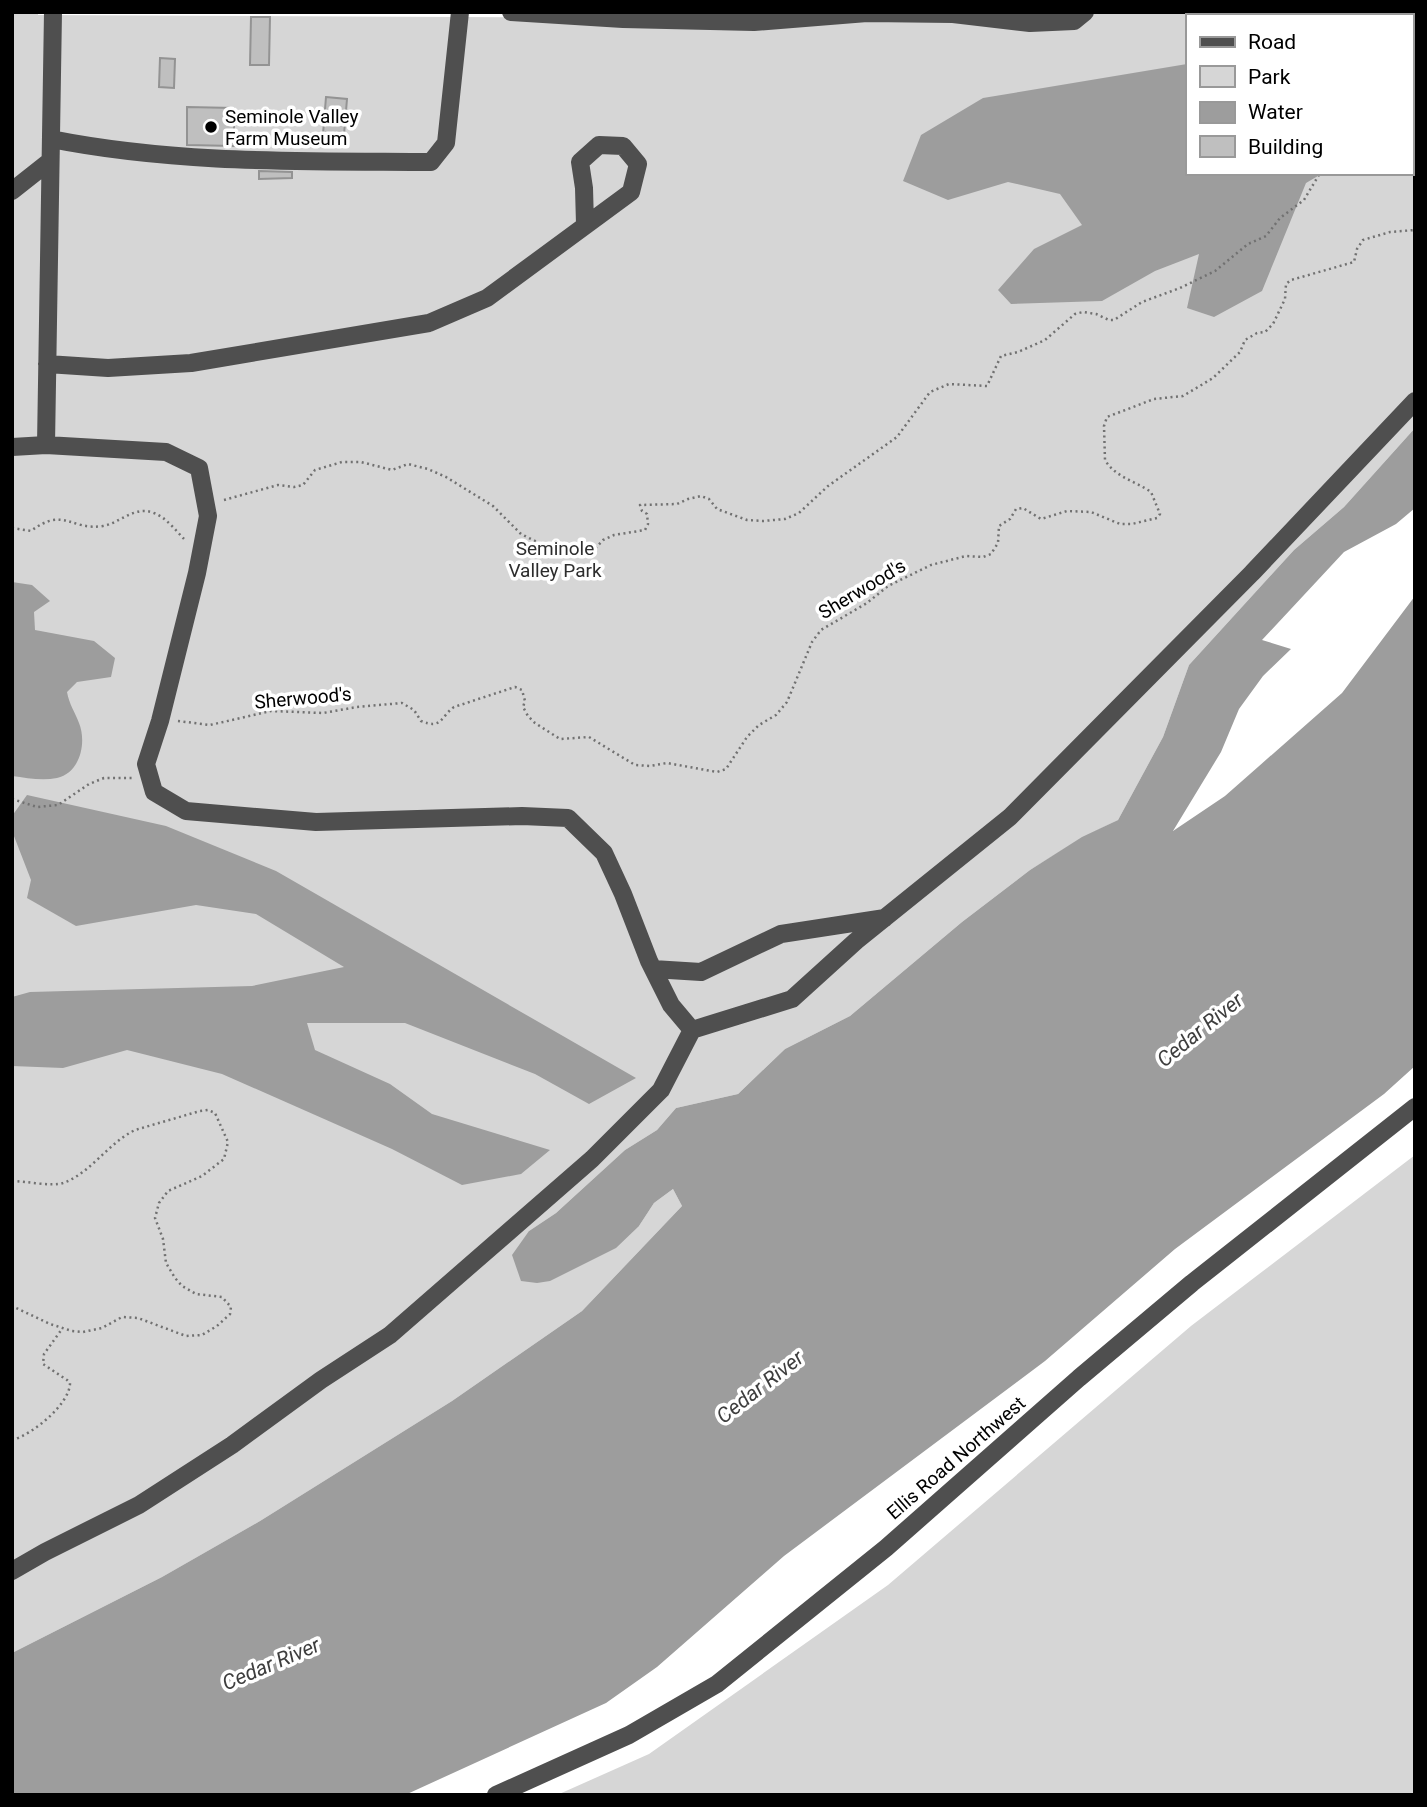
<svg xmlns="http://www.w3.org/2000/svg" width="1427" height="1807" font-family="Roboto,sans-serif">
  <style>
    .green { fill: #d6d6d6; fill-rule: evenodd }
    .water { fill: #9d9d9d }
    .building { fill: #bfbfbf; stroke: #939393; stroke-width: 2 }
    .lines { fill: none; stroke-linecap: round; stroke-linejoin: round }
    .path { stroke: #717171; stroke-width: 2.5; stroke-dasharray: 2 3.5; stroke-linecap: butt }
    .minor { stroke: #4f4f4f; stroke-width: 18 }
    .poi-dot { fill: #000; stroke: #fff; stroke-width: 2.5 }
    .labels { text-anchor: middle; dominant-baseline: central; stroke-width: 7; stroke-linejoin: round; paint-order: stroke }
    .poi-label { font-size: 19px; fill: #000; stroke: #fff; text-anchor: start }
    .park-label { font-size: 19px; fill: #2d2d2d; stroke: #fff }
    .street-label { font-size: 19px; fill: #000; stroke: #fff }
    .water-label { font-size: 21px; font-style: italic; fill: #3e3e3e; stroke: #fff }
  </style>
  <rect width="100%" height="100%" fill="#fff"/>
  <path class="green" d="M12 12H38V15L1059 20 1067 12H1415V428L1344 507 1294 550 1189 665 1163 737 1118 820 1082 838 1030 870 962 922 850 1016 785 1049 738 1094 676 1108 657 1130 625 1150 556 1213 529 1231 639 1226 654 1203 673 1189 682 1206 582 1311 452 1401 260 1521 162 1577 12 1653ZM1187 16H1411V173H1187Z
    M1415 1155V1795H557L649 1754 888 1585 1191 1326Z"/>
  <path class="water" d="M1315 12H1415V110L1411 112V16H1306Z
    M1187 64V173H1323L1306 183 1262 291 1214 317 1187 308 1199 254 1155 271 1102 301 1011 304 998 290 1034 249 1082 225 1060 194 1008 182 948 200 903 181 921 135 983 98Z
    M1415 428V508L1396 524 1344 552 1262 640 1291 649 1263 676 1239 709 1221 752 1173 831 1225 796 1342 693 1415 596V1066L1384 1094 1175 1249 1045 1361 784 1556 657 1667 606 1703 405 1795H12V1653L162 1577 260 1521 452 1401 582 1311 682 1206 673 1189 654 1203 639 1226 616 1248 550 1281 537 1283 521 1281 512 1255 529 1231 556 1213 625 1150 657 1130 676 1108 738 1094 785 1049 850 1016 962 922 1030 870 1082 837 1118 820 1163 737 1189 665 1294 550 1344 507Z
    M12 582 32 585 50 601 34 612 35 630 94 641 115 658 111 677 77 682 67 692C69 704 75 712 79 723 87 743 80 773 57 778 42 781 27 778 12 776Z
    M27 795 166 826 276 871 636 1078 589 1104 535 1074 405 1023H307L315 1050 390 1084 432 1114 550 1150 521 1174 462 1185 392 1149 222 1074 127 1050 63 1068 12 1066V997L30 992 252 986 344 967 256 914 196 905 76 926 27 898 31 880 12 831V816Z"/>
  <path class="building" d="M251 17H270L269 65H250Z
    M160 58 175 59 174 88 159 87Z
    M326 97 347 99 344 135 323 134Z
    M187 107 234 108V146L187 145Z
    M259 171 292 172V178L259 179Z"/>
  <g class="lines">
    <path class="path" d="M1411 107H1415
      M224 500 278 485 294 487 303 485 315 470 342 462H361L392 470 408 464 428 469 446 477 493 506 521 534 559 553H586L592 552 603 540 614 535 645 530 648 524 647 514 642 511 640 505 677 504 688 499 701 496 709 499 717 509 747 520 763 521 785 519 799 513 828 486 897 437 930 392 949 384 987 386 1001 356 1018 352 1045 340 1075 314 1083 312 1096 314 1109 320H1114L1142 302 1180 288 1215 271 1248 244 1266 236 1280 218 1304 200 1320 173
      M12 528 31 531C64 506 71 531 103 526 120 523 135 505 154 513 167 518 176 531 186 541
      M178 721 210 725 271 711 323 713 357 707 402 703 414 710 421 721C442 730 441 716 454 707L515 687 522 690 525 701 523 707 528 716 535 723 560 739 589 737 635 765 650 766 667 763 717 772 726 769 747 737 759 725 776 715 787 702 812 642 821 630 867 603 888 586 931 565 966 556 983 557 991 554 998 543 999 526 1010 519 1016 509 1023 508 1041 519 1067 511 1091 512 1120 524H1132L1157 518 1160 514 1151 492C1135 481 1115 477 1105 460L1104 426 1107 417 1154 399 1183 396 1213 378 1240 352 1245 340 1257 333 1265 332 1273 324 1285 299 1286 284 1291 280 1354 262 1357 249 1363 240 1390 232 1415 230
      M12 799 37 807 58 805 89 784 104 778H133
      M12 1181C26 1181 51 1187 63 1183 91 1173 107 1144 135 1130L200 1111 208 1110 215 1113 228 1142 224 1159 202 1176 168 1191 159 1203 155 1218 163 1239 166 1263 175 1278 182 1286 196 1294 222 1297 231 1307 230 1314 217 1326 202 1335 186 1336 138 1318 122 1317 102 1328 83 1332 72 1331 50 1324 12 1306
      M12 1440C32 1435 70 1404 70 1383L67 1380 43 1364 44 1354 62 1329"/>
    <path class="minor" d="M511 12 623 19 754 22 867 13 953 14 1030 23 1074 21 1085 12
      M51 139C176 164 304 161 431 162L446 143 460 12
      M12 191 50 161
      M47 364 108 368 191 363 429 323 487 298 631 192 638 164 623 146 599 145 580 162 584 188 585 224
      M46 445 53 12
      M12 447 46 445 166 452 199 468 208 516 197 573 160 721 146 764 154 792 186 811 316 822 522 816 568 818 604 853 623 894 649 961 671 1005 692 1030
      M653 969 701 972 781 934 885 918
      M12 1571 45 1552 139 1505 232 1445 321 1380 390 1335 592 1159 661 1090 692 1030 792 999 856 941 1010 817 1252 573 1415 401
      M496 1795 629 1735 717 1684 886 1548 1079 1378 1192 1283 1415 1107"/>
  </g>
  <circle class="poi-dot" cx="211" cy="127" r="7"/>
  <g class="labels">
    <g class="poi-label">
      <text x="225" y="116">Seminole Valley<tspan x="225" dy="22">Farm Museum</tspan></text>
    </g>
    <g class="park-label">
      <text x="555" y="548">Seminole<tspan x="555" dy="22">Valley Park</tspan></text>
    </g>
    <g class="street-label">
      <text transform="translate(862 589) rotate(-31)">Sherwood's</text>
      <text transform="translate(303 698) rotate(-5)">Sherwood's</text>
      <text transform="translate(956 1458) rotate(-41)">Ellis Road Northwest</text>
    </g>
    <g class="water-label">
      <text transform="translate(1200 1030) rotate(-39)">Cedar River</text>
      <text transform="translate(760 1387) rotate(-38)">Cedar River</text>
      <text transform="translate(271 1664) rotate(-23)">Cedar River</text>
    </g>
  </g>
  <rect width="1427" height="1807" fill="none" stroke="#000000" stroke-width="28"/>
  <rect x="1186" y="14" width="228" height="161" fill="#ffffff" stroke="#999999" stroke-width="2"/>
  <rect x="1200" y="37" width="35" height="10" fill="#4f4f4f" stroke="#999999" stroke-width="2"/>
  <text x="1248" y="49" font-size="21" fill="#000000">Road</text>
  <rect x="1200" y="66" width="35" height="21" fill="#d6d6d6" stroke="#999999" stroke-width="2"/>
  <text x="1248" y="84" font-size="21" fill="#000000">Park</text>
  <rect x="1200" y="102" width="35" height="21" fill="#9d9d9d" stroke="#999999" stroke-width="2"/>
  <text x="1248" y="119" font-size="21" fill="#000000">Water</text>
  <rect x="1200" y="136" width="35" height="21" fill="#bfbfbf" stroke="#999999" stroke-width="2"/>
  <text x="1248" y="154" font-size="21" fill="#000000">Building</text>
</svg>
